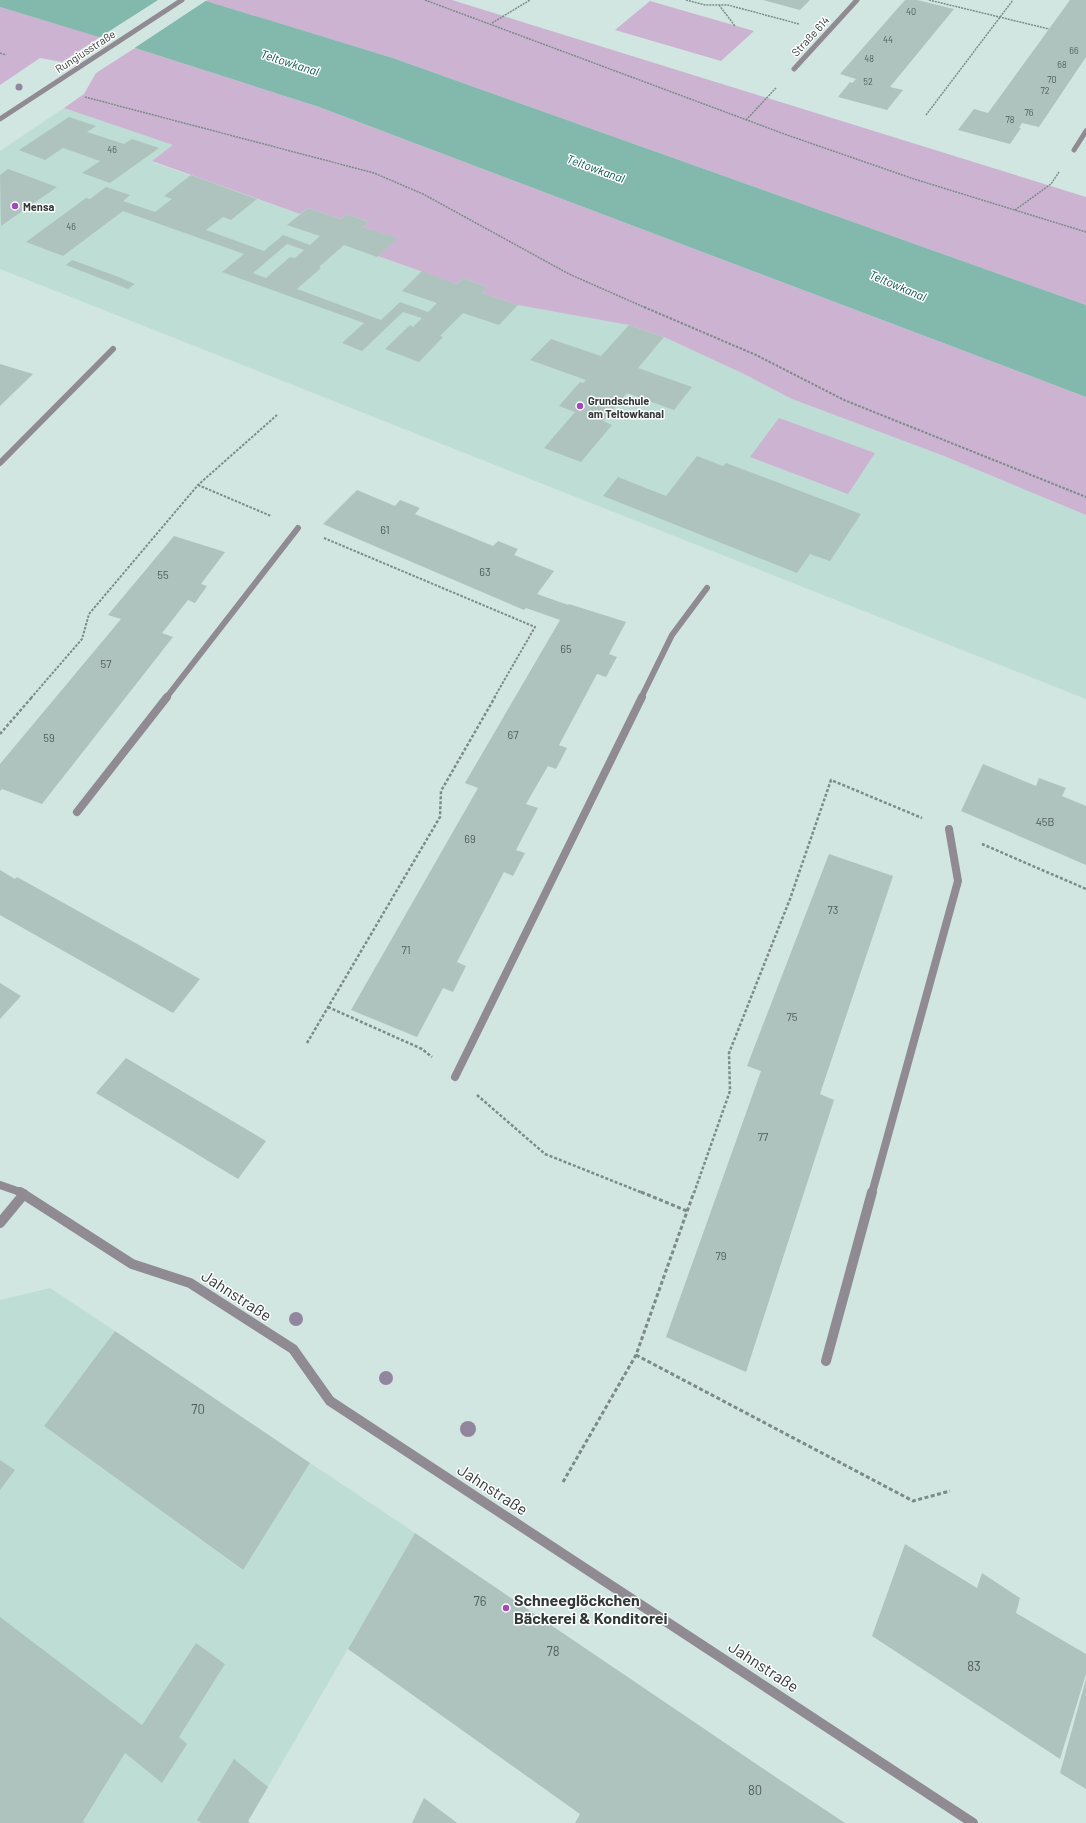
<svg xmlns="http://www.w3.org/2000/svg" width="1086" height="1823" font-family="Barlow,sans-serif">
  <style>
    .built { fill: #beddd5 }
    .green { fill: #ccb3d2 }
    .water { fill: #82b9ac }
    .pier { fill: #d1e6e0 }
    .building { fill: #aec3bd; fill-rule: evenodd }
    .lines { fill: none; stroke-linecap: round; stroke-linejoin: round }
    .path-far3 { stroke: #7c8b87; stroke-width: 1.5; stroke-dasharray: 2 1; stroke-linecap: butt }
    .path-far2 { stroke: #7c8b87; stroke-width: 2; stroke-dasharray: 2.5 1.5; stroke-linecap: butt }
    .path-far1 { stroke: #7c8b87; stroke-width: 2.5; stroke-dasharray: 3 2; stroke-linecap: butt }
    .path { stroke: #7c8b87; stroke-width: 3; stroke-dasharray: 4 2.5; stroke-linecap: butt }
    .service-far2 { stroke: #908b92; stroke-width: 6 }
    .service-far1 { stroke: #908b92; stroke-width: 8 }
    .service { stroke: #908b92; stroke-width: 10 }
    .minor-far2 { stroke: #908b92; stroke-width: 5 }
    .minor-far1 { stroke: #908b92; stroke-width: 8 }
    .minor { stroke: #908b92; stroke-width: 10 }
    .tree { fill: #92869f }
    .poi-dot { fill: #a14bb8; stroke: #fff; stroke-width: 1.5 }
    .labels { text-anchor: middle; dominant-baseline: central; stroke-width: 3; stroke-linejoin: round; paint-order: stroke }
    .far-number-label { font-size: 9px; fill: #505c58 }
    .far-street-label { font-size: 11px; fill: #313937; stroke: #fff }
    .far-poi-label { font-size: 11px; font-weight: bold; fill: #313937; stroke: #fff; text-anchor: start }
    .number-label { font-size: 11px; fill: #505c58 }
    .far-water-label { font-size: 12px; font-style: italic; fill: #065649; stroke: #fff }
    .near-number-label { font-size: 13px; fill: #505c58 }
    .near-street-label { font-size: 16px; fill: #313937; stroke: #fff }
    .near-poi-label { font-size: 16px; font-weight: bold; fill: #313937; stroke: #fff; text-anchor: start }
  </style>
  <rect width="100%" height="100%" fill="#d1e6e0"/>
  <path class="built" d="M64 108 174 145 152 162 300 214 308 208 341 219 347 214 369 222 364 227 398 238 378 256 457 284 463 278 487 287 482 292 629 325 664 337 744 374 792 399 944 456 1086 515V699L0 269V151Z
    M50 1288 115 1331 44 1426 242 1570 310 1463 415 1533 247 1823H0V1300Z"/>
  <path class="green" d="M207 0H452L1086 197V305L393 58 206 1Z
    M650 1 754 31 721 61 615 30Z
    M0 7 100 37 62 62 40 58 0 85Z
    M135 48 319 107 1086 397V515L944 456 792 399 744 374 664 337 629 325 518 305 482 293 487 287 463 278 457 284 378 256 397 238 363 227 369 222 347 214 341 219 308 208 300 214 152 161 173 145 64 108 84 94 96 73Z
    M779 418 875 453 848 494 750 457Z"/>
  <path class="water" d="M0 0H203L393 58 1086 305V397L319 107 135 48 0 7Z"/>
  <path class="pier" d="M158 0H207L133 49 97 39Z"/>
  <path class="building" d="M763 0H810L800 10Z
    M905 0H917L954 9 890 87 903 90 887 110 838 97 850 82 852 83 856 79 840 74Z
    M1070 0H1086V57L1039 127 1022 123 1019 128H1021L1010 144 958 130 974 109 988 113Z
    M69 117 96 126 87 132 124 144 132 139 159 148 110 183 82 173 100 161 63 148 45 160 19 150Z
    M8 169 57 187 1 226 0 175Z
    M191 175 257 199 231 220 223 217 206 230 264 251 283 235 310 245 320 236 287 225 308 208 341 219 347 214 369 222 363 227 398 238 377 257 344 245 319 267 321 268 297 289 381 320 400 302 428 312 437 303 402 291 422 271 457 284 463 278 487 287 482 293 518 305 499 325 463 313 440 336 443 337 419 362 385 349 410 325 413 327 422 318 403 312 362 351 342 343 364 323 222 272 244 254 123 211 63 256 26 242 86 198 90 199 106 187 130 195 123 201 155 212 172 199 164 196ZM287 244 304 250 295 258 290 257 266 278 253 273Z
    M72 260 116 276 135 284 128 289 66 265Z
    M629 325 664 337 638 368 692 387 674 410 627 393 603 421 612 425 581 462 544 448 575 412 559 406 580 382 583 383 586 380 530 360 551 339 601 356Z
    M0 364 33 374 0 406Z
    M697 456 723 466 726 463 861 514 830 561 810 554 797 573 603 496 618 477 666 496Z
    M357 490 395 506 400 500 420 508 415 514 493 546 498 541 518 549 514 555 554 571 537 594 568 605 569 604 626 622 609 654 617 657 606 677 597 674 559 745 567 748 556 769 548 766 526 804 538 808 516 850 525 853 513 876 504 872 457 962 466 966 453 992 443 988 417 1037 351 1010 478 788 465 783 560 620 526 608 524 610 323 524Z
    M174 536 225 552 201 584 207 586 195 603 188 600 162 633 173 637 42 804 2 789 0 791V764L121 619 108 615Z
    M983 764 1036 786 1039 778 1066 788 1062 796 1086 806V865L961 811Z
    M829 854 893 876 820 1094 834 1100 746 1372 666 1337 761 1071 747 1066Z
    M0 870 15 879 17 877 200 979 173 1013 0 915Z
    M0 983 21 996 0 1019Z
    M126 1058 266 1141 238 1179 96 1093Z
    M115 1331 310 1463 243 1570 44 1426Z
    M0 1460 15 1470 0 1490Z
    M415 1533 780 1780 845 1823H575L580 1814 348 1649Z
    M905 1544 977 1588 982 1573 1020 1598 1016 1613 1086 1654V1674L1060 1759 872 1636Z
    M0 1617 142 1725 196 1643 225 1664 179 1737 187 1744 162 1783 125 1753 83 1821 85 1823H0Z
    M1086 1679V1789L1060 1773Z
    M234 1759 268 1787 248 1821 250 1823H201L197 1820Z
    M424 1798 457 1823H412Z"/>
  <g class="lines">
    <path class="path-far3" d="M425 0 787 135 914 179 1086 232
      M686 0 705 5H728L799 24
      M929 0 1049 29
      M719 5 735 26
      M492 23 530 0
      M0 53 6 55
      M85 97 374 173 423 194 569 274 646 308
      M926 115 1013 0
      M746 120 776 88
      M1015 210 1051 184 1059 172"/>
    <path class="path-far2" d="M644 307 756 355 844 400 1086 497
      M198 485 271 516
      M324 538 535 627 494 698
      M31 698 82 639 89 614 198 485 277 415"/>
    <path class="path-far1" d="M0 734 32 697
      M982 844 1086 889
      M328 1007 422 1049 432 1057
      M307 1043 440 817 441 791 495 697
      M477 1095 545 1154 643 1193
      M694 1193 730 1091 729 1053 790 899 831 780 922 818"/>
    <path class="path" d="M641 1192 687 1211
      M636 1355 913 1501 950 1491
      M563 1482 636 1355 694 1192"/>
    <path class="service-far2" d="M0 463 113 349
      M166 698 298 528
      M641 698 672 635 707 588"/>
    <path class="service-far1" d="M77 812 167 697
      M455 1077 642 697
      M872 1193 958 881 949 829"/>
    <path class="service" d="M826 1361 872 1192"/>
    <path class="minor-far2" d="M794 69 857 0
      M0 119 182 0
      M1074 150 1086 131"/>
    <path class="minor-far1" d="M0 1185 23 1193"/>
    <path class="minor" d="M20 1192 132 1264 190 1283 293 1349 330 1401 973 1823
      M0 1223 24 1194"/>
  </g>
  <g class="tree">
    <circle cx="19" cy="87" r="3.5"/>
    <circle cx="296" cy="1319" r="7"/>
    <circle cx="386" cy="1378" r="7"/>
    <circle cx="468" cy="1429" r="8"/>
  </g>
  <g class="poi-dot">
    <circle cx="15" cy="206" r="4"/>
    <circle cx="580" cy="406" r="4"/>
    <circle cx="506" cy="1608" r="4"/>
  </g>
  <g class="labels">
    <g class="far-number-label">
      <text x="911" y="11">40</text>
      <text x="888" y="39">44</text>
      <text x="1074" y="50">66</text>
      <text x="869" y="58">48</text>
      <text x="1062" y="64">68</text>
      <text x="1052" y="79">70</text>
      <text x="868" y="81">52</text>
      <text x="1045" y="90">72</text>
      <text x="1029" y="112">76</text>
      <text x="1010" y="119">78</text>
      <text x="112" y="149">46</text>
      <text x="71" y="226">46</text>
    </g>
    <g class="far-street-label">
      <text transform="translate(810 36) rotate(-47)">Straße 614</text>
      <text transform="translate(85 51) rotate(-33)">Rungiusstraße</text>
    </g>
    <g class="far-poi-label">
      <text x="23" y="206">Mensa</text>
      <text x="588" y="400">Grundschule<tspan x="588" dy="13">am Teltowkanal</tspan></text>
    </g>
    <g class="number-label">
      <text x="385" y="529">61</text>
      <text x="485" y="571">63</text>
      <text x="163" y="574">55</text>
      <text x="566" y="648">65</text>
      <text x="106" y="663">57</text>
      <text x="513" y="734">67</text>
      <text x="49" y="737">59</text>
      <text x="1045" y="821">45B</text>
      <text x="470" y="838">69</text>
      <text x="833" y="909">73</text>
      <text x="406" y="949">71</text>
      <text x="792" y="1016">75</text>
      <text x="763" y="1136">77</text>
      <text x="721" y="1255">79</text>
    </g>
    <g class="far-water-label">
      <text transform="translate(290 62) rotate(18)">Teltowkanal</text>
      <text transform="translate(596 168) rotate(20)">Teltowkanal</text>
      <text transform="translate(898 285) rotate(23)">Teltowkanal</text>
    </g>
    <g class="near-number-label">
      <text x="198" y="1409">70</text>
      <text x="480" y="1601">76</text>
      <text x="553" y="1651">78</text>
      <text x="974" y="1666">83</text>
      <text x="755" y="1790">80</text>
    </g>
    <g class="near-street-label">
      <text transform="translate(237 1295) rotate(33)">Jahnstraße</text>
      <text transform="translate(493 1489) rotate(33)">Jahnstraße</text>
      <text transform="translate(764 1666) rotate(33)">Jahnstraße</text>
    </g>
    <g class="near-poi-label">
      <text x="514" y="1599">Schneeglöckchen<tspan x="514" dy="18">Bäckerei &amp; Konditorei</tspan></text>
    </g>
  </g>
</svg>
